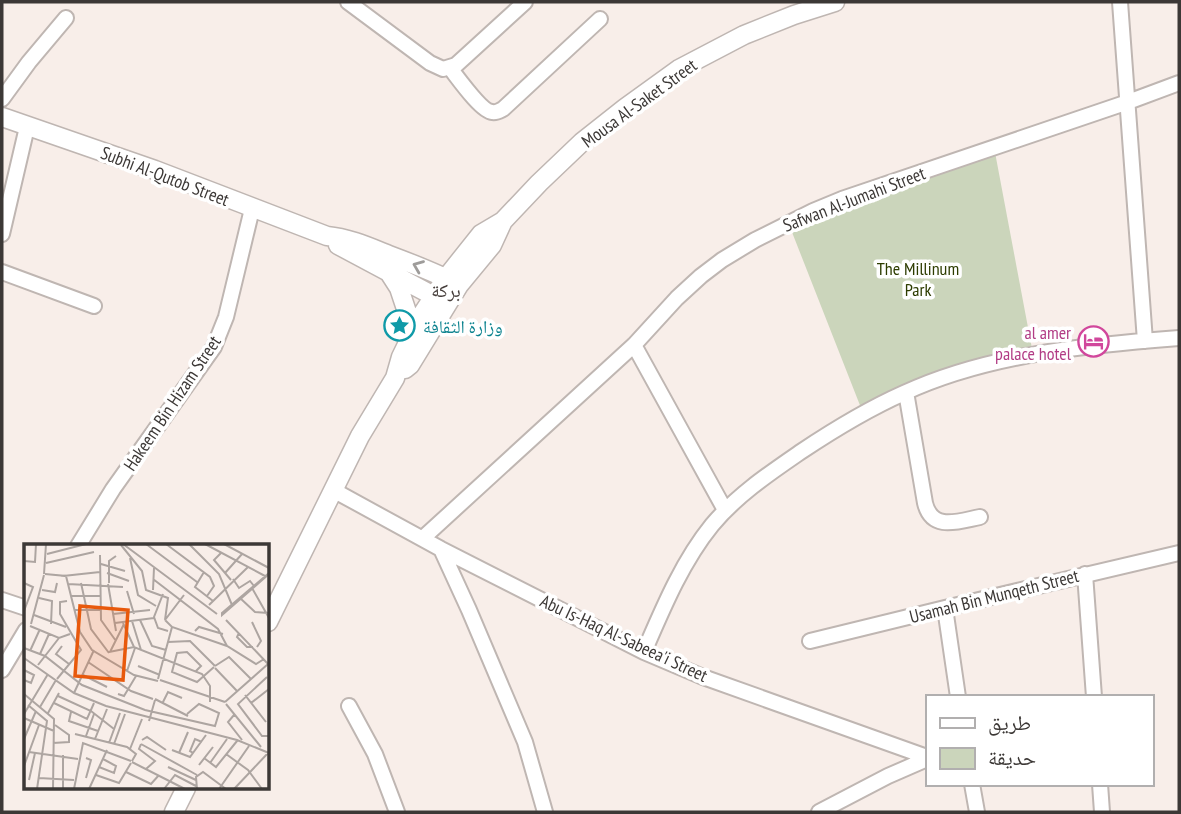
<svg xmlns="http://www.w3.org/2000/svg" width="1181" height="814" font-family="'PT Sans Narrow','Noto Naskh Arabic',sans-serif">
  <style>
    .green { fill: #cbd5bb }
    .lines { fill: none; stroke-linecap: round; stroke-linejoin: round }
    .minor-casing { stroke: #bfb6b2; stroke-width: 18 }
    .tertiary-casing { stroke: #bfb6b2; stroke-width: 21 }
    .minor { stroke: #fff; stroke-width: 14 }
    .tertiary { stroke: #fff; stroke-width: 18 }
    .oneway { stroke: #9e9c9a }
    .labels { text-anchor: middle; dominant-baseline: central; stroke-width: 7; stroke-linejoin: round; paint-order: stroke }
    .street-label { font-size: 18px; fill: #3c3836; stroke: #fff }
    .park-label { font-size: 18px; fill: #2d3c00; stroke: #fff }
    .culture-label { font-size: 18px; fill: #0d838f; stroke: #fff; text-anchor: start }
    .hotel-label { font-size: 18px; fill: #b23c85; stroke: #fff; text-anchor: end }
    .neighbourhood-label { font-size: 19px; fill: #463e3b; stroke: #fff }
    .inset-road { fill: none; stroke: #ada5a1; stroke-width: 2 }
    .view { fill: #e8590c; fill-opacity: 0.15; stroke: #e8590c; stroke-width: 3.5 }
    .inset-edge { fill: none; stroke: #3c3836; stroke-width: 3.5 }
  </style>
  <rect width="100%" height="100%" fill="#f8eee9"/>
  <path class="green" d="M994 147 1033 354 1009 359 863 413 788 222Z"/>
  <g class="lines">
    <defs>
      <path id="minor" d="M348 2 430 63 443 69 456 65 525 2
        M1120 2 1145 341
        M450 68C458 78 481 111 492 112 496 113 499 111 503 109L600 19
        M2 99 29 62 66 18
        M2 234 27 127
        M2 272 94 306
        M634 345 725 510
        M906 392 925 503C932 532 959 521 980 517
        M333 490 441 549 644 652 703 677 927 757
        M423 538 634 345 677 298 701 276 722 260 755 240 813 211 842 199 1128 102 1179 83
        M78 546 113 489 214 347 226 317 252 209
        M441 549 469 610 525 742 545 812
        M1085 574 1094 697
        M2 600 26 608
        M945 608 958 697
        M810 641 945 608 1179 553
        M644 652C663 608 682 562 712 525 737 495 770 473 802 451 835 429 868 409 904 393 988 354 1088 345 1179 338
        M2 670 26 630
        M349 706 375 754 397 812
        M972 784 977 812
        M1100 784 1102 812
        M819 812 888 776 927 759"/>
      <path id="tertiary" d="M2 117 155 170 327 236C349 238 369 247 389 255 413 264 437 273 459 285
        M338 245 443 301
        M390 274 399 288 414 333
        M405 369 410 365 459 285 492 245 503 221
        M268 622 360 436 395 378 401 357 421 316 446 278 481 234 503 221 539 183 582 142 625 108 679 69 744 35 794 15 835 2
        M174 812 186 788"/>
    </defs>
    <use href="#minor" class="minor-casing"/>
    <use href="#tertiary" class="tertiary-casing"/>
    <use href="#minor" class="minor"/>
    <use href="#tertiary" class="tertiary"/>
  </g>
  <defs><path id="oneway-chevron" d="M-2-3.5L2.5 0L-2 3.5" fill="none" stroke-width="1.6" stroke-linecap="round" stroke-linejoin="round" transform="scale(1.75)"/></defs>
  <use class="oneway" href="#oneway-chevron" transform="translate(418 266) rotate(-158)"/>
  <defs>
    <symbol id="sight-ring" viewBox="-11 -11 22 22"><circle r="9.5" fill="#fff" stroke="#0f9aa8" stroke-width="1.5"/><path d="M0-6L1.8-2.2L6-1.7L2.9 1.2L3.7 5.4L0 3.3L-3.7 5.4L-2.9 1.2L-6-1.7L-1.8-2.2Z" fill="#0f9aa8"/></symbol>
    <symbol id="hotel-ring" viewBox="-11 -11 22 22"><circle r="9.5" fill="#fff" stroke="#d1479c" stroke-width="1.5"/><path d="M-6-4.5h1.5V1H6V5H4.5V3h-9V5H-6ZM-4 0a1.8 1.8 0 1 1 3.6 0ZM.5 0V-2.5h3Q6-2.5 6 0Z" fill="#d1479c"/></symbol>
  </defs>
  <g fill-rule="evenodd">
    <use href="#sight-ring" x="382" y="308" width="35" height="35"/>
    <use href="#hotel-ring" x="1076" y="324" width="35" height="35"/>
  </g>
  <g class="labels">
    <g class="street-label">
      <text transform="translate(639 103) rotate(-36)">Mousa Al-Saket Street</text>
      <text transform="translate(165 176) rotate(21)">Subhi Al-Qutob Street</text>
      <text transform="translate(854 199) rotate(-21)">Safwan Al-Jumahi Street</text>
      <text transform="translate(172 403) rotate(-56)">Hakeem Bin Hizam Street</text>
      <text transform="translate(994 596) rotate(-14)">Usamah Bin Munqeth Street</text>
      <text transform="translate(624 638) rotate(25)">Abu Is-Haq Al-Sabeea'i Street</text>
    </g>
    <g class="park-label">
      <text x="918" y="268">The Millinum<tspan x="918" dy="21">Park</tspan></text>
    </g>
    <g class="culture-label">
      <text x="423" y="326">وزارة الثقافة</text>
    </g>
    <g class="hotel-label">
      <text x="1071" y="332">al amer<tspan x="1071" dy="21">palace hotel</tspan></text>
    </g>
    <g class="neighbourhood-label">
      <text x="446" y="290">بركة</text>
    </g>
  </g>
  <g transform="translate(24 544)">
    <rect width="245" height="245" fill="#f8eee9"/>
    <path class="inset-road" d="M99 0 193 70M122 0 173 38M142 0 186 33 190 42 183 52M165 0 195 30 208 61M181 0 241 32M200 0 245 24M97 1 118 27 122 46 144 54 141 76M197 9 190 16 207 36M23 10 62 0M76 11 77 76 92 97M106 14 114 51 132 62M0 17 11 18 12 0M22 19 70 8M77 20 101 27M180 28 171 43 189 57M83 29 105 37M201 29 218 10M245 29 198 69V71L245 30M20 30 22 0M21 30 42 32 56 88 68 106 110 131 134 137M39 32 76 28M129 35 194 85 203 102M209 35 215 44 226 37 230 42M0 39 9 43 0 67M57 39 67 85 85 109M85 39V17L92 12M44 40 99 43M84 40 92 87M228 44 245 74M18 46 31 48 33 39M129 46 130 24M103 47 110 70M139 50 130 73 134 84 144 87M47 52H76M15 54 28 57 27 80M216 54 231 68 244 69M185 61 224 23M50 66H76M89 70 126 66M10 71 42 83M116 76 128 102 142 106M141 76 148 83 203 102 232 120 240 115M141 76 160 51M202 76 245 121M108 77 117 106M228 78 237 97 233 103M91 79 130 74M99 79 110 103M7 80 20 31M6 82 35 94 46 90M171 87 175 83 199 90M215 89 213 93 223 103H229M144 98 166 97 191 122M38 102 32 110 45 120M0 104 21 112 58 141 121 166 191 182 195 169 175 160 163 170M6 107 16 85M85 108 110 103 178 130 186 142V158M86 108 100 80M16 110 25 90M0 114 50 149 82 162 213 196 245 209M64 118 107 147 129 155M14 121 35 94M114 122 136 131M191 122 205 113 227 135M191 124 213 147M0 126 10 131 7 139 0 136M103 127 111 104M172 127 177 122 163 108 153 109 148 128 173 138 190 123M59 131 83 143M243 133 214 160 238 192H245M33 135 57 106 36 70V58L43 57M134 135 148 83M136 136 201 158M50 149 70 106M0 150 30 175 29 245M94 150 100 152 112 132M221 151 242 178M34 152 67 167 90 185M131 155 164 172M139 158 144 148 158 154M201 158 244 120M30 159 63 175 70 159M227 159 245 145M202 160 237 203M4 161 23 177 13 245M16 163 32 136M47 168 45 177 74 187M24 169 35 149M0 170 24 130M210 171 204 178 218 196M0 174 30 187M125 177 131 156M51 190 103 203 112 210 108 217M62 192 70 170M0 195 12 167M71 195 83 165M118 196 123 193 142 206M29 199 45 198V191L31 181M85 199 96 169M90 200 101 170M117 200 173 231M117 200 115 205 131 217 122 225M106 205 118 175M148 206 166 213 182 191M5 208 54 215M155 209 164 188M169 209 166 207 171 195 178 198M202 210 224 226 238 245M39 211V245M180 214 192 223 213 197M108 218 161 245M186 219 203 195M175 221 189 203M0 222 15 181M75 223 90 229 92 222 79 215M144 223 172 236M102 228 127 240 135 231M72 231 95 239 107 219M15 234 50 236M62 234 67 216 62 214M5 236 11 209M50 245 59 199 107 217M65 245 83 206M140 245 151 231 172 242M173 245 172 233 179 228 202 245M195 245 225 202M210 245 245 208"/>
    <path class="view" d="M56 62 104 66 99 136 51 132Z"/>
    <rect width="245" height="245" class="inset-edge"/>
  </g>
  <rect width="1181" height="814" fill="none" stroke="#3c3836" stroke-width="7"/>
  <rect x="926" y="695" width="228" height="91" fill="#ffffff" stroke="#b1afaf" stroke-width="2"/>
  <rect x="940" y="718" width="35" height="10" fill="#ffffff" stroke="#b1afaf" stroke-width="2"/>
  <text x="988" y="730" font-size="21" fill="#3c3836">طريق</text>
  <rect x="940" y="748" width="35" height="21" fill="#cbd5bb" stroke="#b1afaf" stroke-width="2"/>
  <text x="988" y="765" font-size="21" fill="#3c3836">حديقة</text>
</svg>
